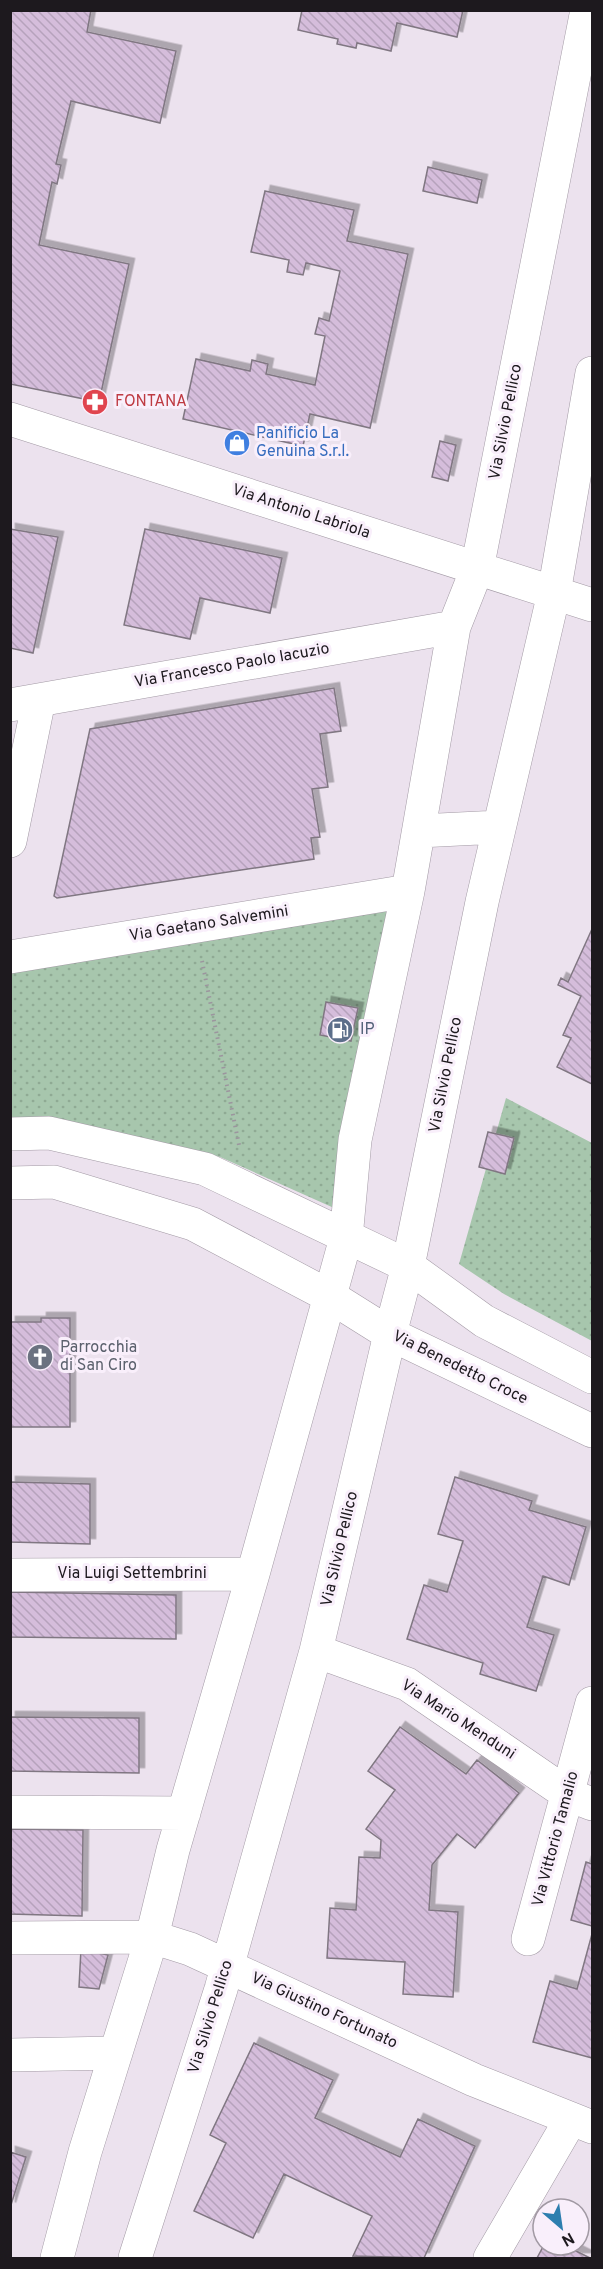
<svg xmlns="http://www.w3.org/2000/svg" width="603" height="2269" font-family="Overpass,sans-serif">
  <style>
    .grass { fill: url(#grass-dots) }
    .building { fill: url(#building-back-hatch); stroke: #807782; stroke-width: 1.5; filter: url(#shadow) }
    .lines { fill: none; stroke-linecap: round; stroke-linejoin: round }
    .minor-casing { stroke: #a39aa5; stroke-width: 34 }
    .path { stroke: #9c959e; stroke-width: 4; stroke-dasharray: 1.5 4.5; stroke-linecap: butt }
    .minor { stroke: #fff; stroke-width: 33 }
    .labels { text-anchor: middle; dominant-baseline: central; stroke-width: 6; stroke-linejoin: round; paint-order: stroke }
    .health-label { font-size: 16px; fill: #be3a42; stroke: #f9effb; text-anchor: start }
    .street-label { font-size: 16px; fill: #1d191e; stroke: #f9effb }
    .shop-label { font-size: 16px; fill: #366cbe; stroke: #f9effb; text-anchor: start }
    .service-label { font-size: 16px; fill: #4e5e75; stroke: #f9effb; text-anchor: start }
    .worship-label { font-size: 16px; fill: #5b616d; stroke: #f9effb; text-anchor: start }
  </style>
  <defs>
    <pattern id="grass-dots" width="8" height="8" patternUnits="userSpaceOnUse" patternTransform="scale(1.5)"><rect width="8" height="8" fill="#a7c6ad"/><path d="M2 2h.1M6 6h.1" fill="none" stroke="#8faa94" stroke-width="1.8" stroke-linecap="round"/></pattern>
    <pattern id="building-back-hatch" width="6" height="6" patternUnits="userSpaceOnUse" patternTransform="scale(1.5)"><rect width="6" height="6" fill="#d5bddb"/><path d="M-1 5l2 2M0 0l6 6M5-1l2 2" fill="none" stroke="#b6a2bc"/></pattern>
    <filter id="shadow"><feDropShadow dx="5.5" dy="-5.5" stdDeviation="0" flood-color="#0004"/></filter>
  </defs>
  <rect width="100%" height="100%" fill="#ece2ee"/>
  <path class="grass" d="M391 907 334 1208 220 1157 49 1117H11V966Z
    M506 1098 592 1143V1341L504 1294 459 1264Z"/>
  <path class="building" d="M10 10H91L87 32 176 51 160 123 71 101 56 164 61 165 57 184 52 182 39 245 129 264 99 402 10 384Z
    M302 10H463L457 37 397 23 391 51 357 43 356 48 337 44 338 39 298 30Z
    M428 167 482 180 477 203 423 191Z
    M265 191 354 210 347 241 408 254 370 428 310 414 303 446 183 419 196 359 250 371 252 360 268 364 266 374 315 385 325 336 315 334 319 318 329 321 340 271 306 263 303 275 287 272 289 260 251 252Z
    M440 441 456 445 448 481 432 477Z
    M10 529 58 537 33 653 10 648Z
    M145 529 282 558 270 613 200 598 190 639 124 625Z
    M334 688 341 731 320 734 328 787 312 789 320 837 311 838 314 859 57 898 54 896 90 729Z
    M592 929V1084L557 1067 571 1038 563 1035 581 996 558 985 561 978 568 982Z
    M326 1002 358 1008 351 1041 320 1035Z
    M488 1132 514 1138 505 1174 479 1167Z
    M41 1318H70V1427H10V1322H41Z
    M455 1477 532 1501 529 1510 586 1527 569 1585 543 1576 527 1627 554 1635 536 1691 480 1674 483 1663 407 1639 424 1585 447 1592 463 1541 438 1534Z
    M10 1482 90 1484V1544L10 1542Z
    M10 1592 176 1595V1639L10 1637Z
    M10 1717 139 1718V1773L10 1771Z
    M400 1727 466 1774 477 1760 519 1793 475 1848 457 1834 432 1865 429 1910 458 1912 453 1997 403 1994 405 1962 327 1958 330 1908 356 1910 359 1857 380 1858 381 1840 366 1829 395 1790 368 1771Z
    M10 1829 83 1830 82 1916 10 1914Z
    M586 1862 592 1864V1926L571 1920Z
    M592 1934V2058L533 2042 550 1981 577 1989Z
    M81 1949 108 1955 99 1989 79 1987Z
    M254 2043 333 2080 315 2118 400 2157 418 2119 475 2146 424 2258 353 2256 372 2216 284 2174 253 2238 194 2211 226 2143 210 2135Z
    M10 2152 26 2157 10 2208Z
    M544 2245H564L590 2258H537Z"/>
  <g class="lines">
    <defs>
      <path id="minor" d="M10 419 592 605
        M10 705 454 627
        M419 831 499 827
        M10 841 39 700
        M10 957 408 891
        M10 1134 49 1133 205 1169 408 1266 484 1321 592 1377
        M10 1183 54 1182 193 1224 331 1297 390 1334 592 1431
        M10 1575 253 1574
        M316 1651 407 1684 569 1795 592 1804
        M10 1812 184 1813
        M10 1938 152 1937 190 1949 474 2080 592 2127
        M528 1939 592 1703
        M10 2055 116 2053
        M57 2258 85 2152 152 1937 173 1850 253 1574 346 1238 355 1140 408 891 454 627 477 569 587 10
        M135 2258 221 1989 316 1651 390 1334 408 1266 482 902 554 593 592 373
        M490 2258 571 2119"/>
    </defs>
    <use href="#minor" class="minor-casing"/>
    <path class="path" d="M202 961 239 1145"/>
    <use href="#minor" class="minor"/>
  </g>
  <defs>
    <symbol id="pharmacy-disc" viewBox="-11 -11 22 22"><circle r="9.5" fill="#e0444e" stroke="#f9effb"/><path d="M-2-6h4v4h4v4h-4v4h-4v-4h-4v-4h4Z" fill="#fff"/></symbol>
    <symbol id="shop-disc" viewBox="-11 -11 22 22"><circle r="9.5" fill="#3f7fe0" stroke="#f9effb"/><path d="M-5-2.5h2.3a2.7 3.5 0 0 1 5.4 0H5L5.5 6h-11ZM-1.5-2.5h3a1.5 2.3 0 0 0-3 0Z" fill="#fff"/></symbol>
    <symbol id="fuel-disc" viewBox="-11 -11 22 22"><circle r="9.5" fill="#5c6f8a" stroke="#f9effb"/><path d="M-5.5-6h7V0h2V4h1.3V-2.5L3-4.5l.8-.8L6-3V5H2.5V1h-1V6h-7ZM-4.2-4.7v3.2H.2V-4.7Z" fill="#fff"/></symbol>
    <symbol id="church-disc" viewBox="-11 -11 22 22"><circle r="9.5" fill="#6b7280" stroke="#f9effb"/><path d="M-1.2-6h2.4v3.5h3.3v2.4h-3.3V6h-2.4V-.1h-3.3v-2.4h3.3Z" fill="#fff"/></symbol>
  </defs>
  <g fill-rule="evenodd">
    <use href="#pharmacy-disc" x="80" y="387" width="30" height="30"/>
    <use href="#shop-disc" x="222" y="428" width="30" height="30"/>
    <use href="#fuel-disc" x="325" y="1015" width="30" height="30"/>
    <use href="#church-disc" x="25" y="1342" width="30" height="30"/>
  </g>
  <g class="labels">
    <g class="health-label">
      <text x="115" y="402">FONTANA</text>
    </g>
    <g class="street-label">
      <text transform="translate(506 422) rotate(-79)">Via Silvio Pellico</text>
      <text transform="translate(301 512) rotate(18)">Via Antonio Labriola</text>
      <text transform="translate(232 666) rotate(-10)">Via Francesco Paolo Iacuzio</text>
      <text transform="translate(209 924) rotate(-9)">Via Gaetano Salvemini</text>
      <text transform="translate(446 1075) rotate(-79)">Via Silvio Pellico</text>
      <text transform="translate(460 1368) rotate(26)">Via Benedetto Croce</text>
      <text transform="translate(340 1549) rotate(-77)">Via Silvio Pellico</text>
      <text x="132" y="1574">Via Luigi Settembrini</text>
      <text transform="translate(458 1720) rotate(33)">Via Mario Menduni</text>
      <text transform="translate(556 1839) rotate(-75)">Via Vittorio Tamalio</text>
      <text transform="translate(324 2011) rotate(25)">Via Giustino Fortunato</text>
      <text transform="translate(211 2017) rotate(-73)">Via Silvio Pellico</text>
    </g>
    <g class="shop-label">
      <text x="256" y="434">Panificio La<tspan x="256" dy="18">Genuina S.r.l.</tspan></text>
    </g>
    <g class="service-label">
      <text x="360" y="1030">IP</text>
    </g>
    <g class="worship-label">
      <text x="60" y="1348">Parrocchia<tspan x="60" dy="18">di San Ciro</tspan></text>
    </g>
  </g>
  <rect width="603" height="2269" fill="none" stroke="#1d191e" stroke-width="24"/>
  <g transform="translate(561 2227) rotate(151)"><circle r="28" fill="#f9effb" stroke="#a199a3" stroke-width="1.5"/>
  <path d="M0-4.5L10 22L0 15L-10 22Z" fill="#2d7eaf"/>
  <text y="-9" font-size="16" font-weight="bold" text-anchor="middle" fill="#1d191e">N</text>
  </g>
</svg>
